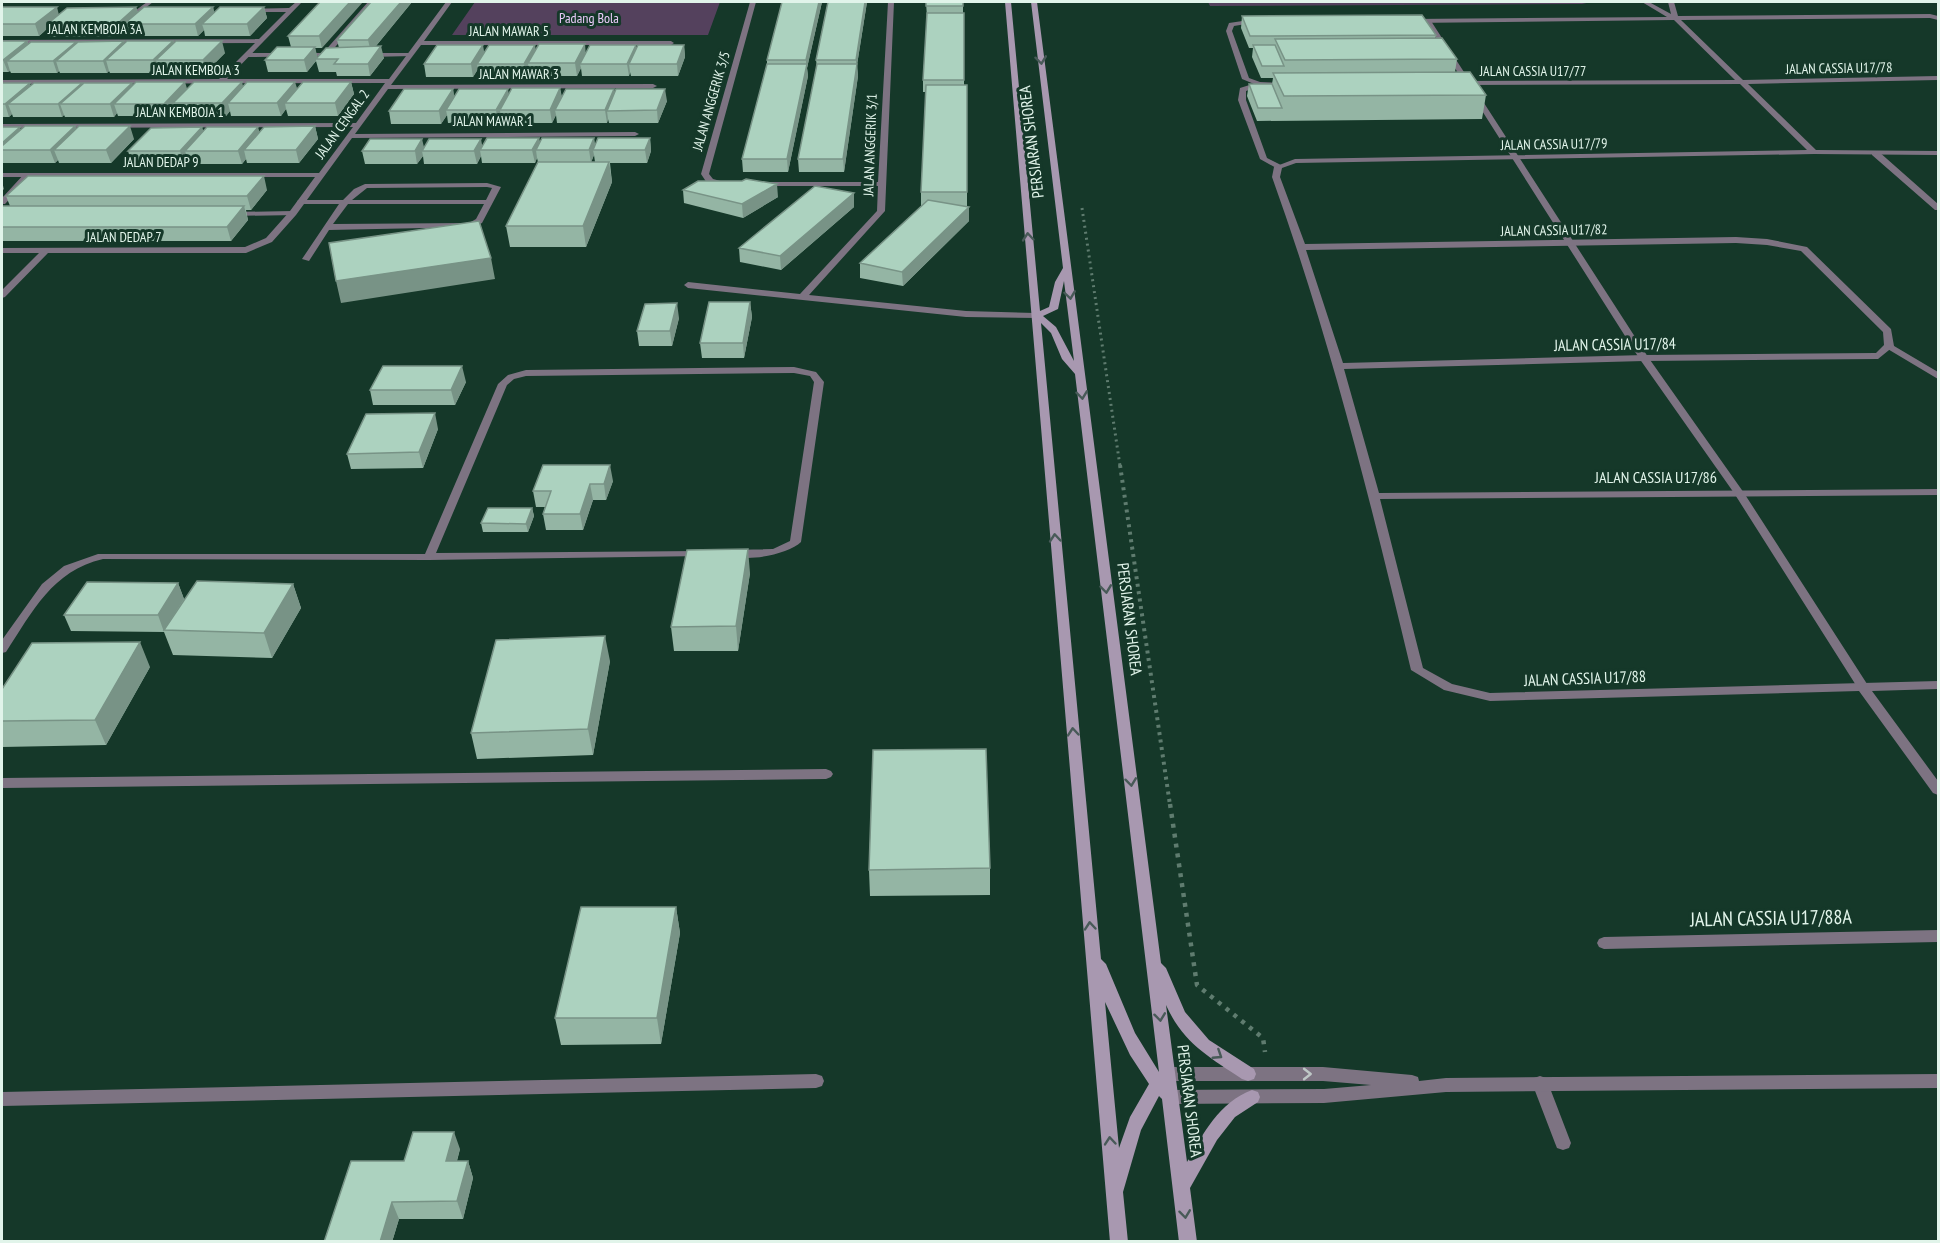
<svg xmlns="http://www.w3.org/2000/svg" width="1940" height="1243" font-family="'PT Sans Narrow',sans-serif">
  <style>
    .green { fill: #54415d }
    .lines { fill: none; stroke-linecap: round; stroke-linejoin: round }
    .path-far2 { stroke: #5f7c6f; stroke-width: 3; stroke-dasharray: 2 4; stroke-linecap: butt }
    .path-far1 { stroke: #5f7c6f; stroke-width: 4; stroke-dasharray: 3 4.5; stroke-linecap: butt }
    .path { stroke: #5f7c6f; stroke-width: 4.5; stroke-dasharray: 4 6; stroke-linecap: butt }
    .lane { fill: #7d7382; fill-rule: evenodd }
    .street { fill: #7d7382; fill-rule: evenodd }
    .secondary { fill: #a898b0; fill-rule: evenodd }
    .wall { fill: #94b5a4; fill-rule: evenodd }
    .shaded-wall { fill: #789386 }
    .building { fill: #acd2bf; stroke: #789386; stroke-width: 1.5 }
    .oneway { stroke: #485a58 }
    .oneway2 { stroke: #bec7c6 }
    .labels { text-anchor: middle; dominant-baseline: central; stroke-width: 6; stroke-linejoin: round; paint-order: stroke }
    .far-park-label { font-size: 14px; fill: #eacbf9; stroke: #153829 }
    .far-street-label { font-size: 14px; fill: #e1f4ea; stroke: #153829 }
    .street-label { font-size: 16px; fill: #e1f4ea; stroke: #153829 }
    .near-street-label { font-size: 20px; fill: #e1f4ea; stroke: #153829 }
  </style>
  <rect width="100%" height="100%" fill="#153829"/>
  <path class="green" d="M475 2H720L708 35H452Z
    M1208 2H1591L1582 4 1210 6Z"/>
  <g class="lines">
    <path class="path-far2" d="M1082 208 1120 466"/>
    <path class="path-far1" d="M1120 465 1170 805"/>
    <path class="path" d="M1170 804 1197 985 1263 1038 1265 1052"/>
    <path class="lane" d="M147 2H153L140 12H136V10Z
      M368 2H374L330 53 336 54V56L247 57 244 55 247 53H323Z
      M1428 19 1431 21 1648 357 1744 493 1869 687 1867 690H1859L1734 493 1639 358 1425 21Z
      M410 53 412 54V56L369 57 366 55 369 53Z
      M1259 82 1263 84 1262 86 1246 91V100L1267 158 1281 165 1282 167 1278 169 1260 159 1238 100 1240 88Z
      M1872 151H1878L1938 204V210H1935L1872 155Z
      M25 173 32 175 5 204H2V198Z
      M487 183 501 187 482 223 473 227 329 230 309 261 302 259 339 204H301L297 202 298 200H343L354 189 365 184ZM487 187 492 188 486 200H352L367 188ZM348 204H484L476 219 469 223 333 224Z
      M293 211H296V215L231 216 227 214 231 212Z
      M1889 343 1938 372V379L1886 348 1884 346Z
      M1540 1076 1546 1078 1548 1083 1571 1143 1569 1148 1563 1150 1557 1148 1555 1143 1532 1083 1534 1078Z"/>
    <path class="street" d="M296 2H302L227 79H389L446 2H452L424 41H671L674 43 671 45H421L391 85 653 84 657 86 653 88 388 89 355 134 635 132 639 134 635 136 352 138 296 215 272 242 246 253H48L5 297 2 298V290L39 253H2V248L245 247 266 238 290 211 315 177H2V173H319L353 127 2 128V124L356 123 385 83 2 84V80L219 79 255 43 2 44V40L259 39 286 12H250L247 10 248 9 289 8Z
      M750 2H756L709 174 713 179 732 184 728 186 710 183H707L701 174Z
      M888 2H894L885 211 809 295 966 311 1035 313 1038 314V318L966 317 688 288 684 285 688 282 800 294 877 211 878 186H760L756 184 760 182H878Z
      M1642 2H1649L1671 14 1668 2H1674L1678 16 1930 14 1938 16V20L1930 18 1681 20 1743 80 1938 76V80L1748 84 1816 150 1938 151V155L1814 154 1296 163 1282 168 1280 177 1305 244 1736 237 1767 239 1807 247 1891 329 1894 346 1878 359 1644 361 1344 369 1379 493 1938 489V495L1380 499 1423 668 1452 684 1490 693 1938 681V689L1872 691 1938 781V795L1933 793 1859 691 1490 701 1444 690 1411 670C1371 503 1330 338 1272 177L1274 167 1295 159 1807 150 1740 84 1463 85 1459 83 1463 81 1735 80 1674 20 1411 23 1408 21 1411 19 1667 17ZM1736 243 1767 245 1801 251 1883 332 1884 345 1876 353 1644 355 1343 363 1306 250Z
      M1256 19 1259 21 1258 22 1234 26 1232 31 1249 78 1260 82 1283 83V87L1259 86 1242 79 1226 31 1229 23Z
      M794 367 816 372 824 382 801 542C788 555 740 564 726 553L732 550 773 549 790 541 814 382 810 376 794 373 526 376 514 379 507 385 436 553 700 551 704 552 706 554 704 556 429 560 103 559C52 571 33 611 6 652L2 653V640L42 584 64 566 98 554H425L498 384 508 375 526 370Z
      M826 769 831 771 833 774 831 777 826 779 2 788V778Z
      M1938 930V942L1604 949 1599 947 1597 943 1599 939 1604 937Z
      M1167 1067H1323L1412 1075 1418 1077 1419 1081 1446 1078 1938 1074V1088L1446 1092 1324 1103 1170 1104 1164 1102 1162 1097 1164 1092 1170 1090 1324 1089 1371 1085 1323 1081H1167L1161 1079 1159 1074 1161 1069Z
      M816 1074 822 1076 824 1081 822 1086 816 1088 2 1106V1092Z"/>
    <path class="secondary" d="M1005 2H1011L1040 311 1049 307 1055 282 1063 268 1031 2H1037L1161 963 1166 968 1185 1012 1209 1040 1254 1069 1256 1074 1254 1079 1248 1081 1242 1079C1209 1057 1183 1043 1166 1005L1187 1162C1203 1134 1219 1102 1252 1090L1258 1092 1260 1097 1258 1102 1235 1117 1217 1140 1190 1188 1197 1242H1179L1162 1099 1159 1096 1141 1130 1123 1192 1128 1242H1110ZM1064 281 1074 361 1056 327 1043 316 1058 309ZM1041 323 1051 333 1062 359 1075 374 1159 1072 1135 1033 1106 964 1101 959ZM1105 1002 1130 1055 1149 1084 1130 1117 1119 1148Z"/>
  </g>
  <path class="wall" d="M320 2 322 48H315L317 58 339 48 337 40 412 2 376 46 384 58 370 76H337L336 72H319L316 61 307 72H268L265 60 291 47 288 36Z
    M822 2 807 68 808 76 788 172H743L742 159 767 65V60Z
    M828 2H867L857 65 858 76 844 172H799L798 159 817 67 816 60Z
    M926 2H963V13H964V85H967V206H960L969 221 903 286 860 278V263L922 206H921V192L926 92H923V80L927 17Z
    M2 7 59 14 136 7 138 13 213 7 214 13 264 7 267 18 250 36H205L204 30 198 36H128L126 31 120 36 50 37 47 29 39 36H2Z
    M1242 16 1436 35 1435 38 1457 59 1455 72 1486 95 1482 119 1257 121 1247 96 1249 84H1272L1273 78H1261L1252 57 1253 48H1249L1241 28Z
    M2 41H27L28 44 76 42 77 43 125 44 173 41 174 43 225 53 206 72 160 73 159 70 157 73H110L109 71 107 73H60L59 71 57 73H11L10 71 8 72H2Z
    M684 45 685 57 678 76H631L630 72 629 76H582L581 68 577 76H530L529 71 526 76H479L478 69 473 77H426L424 64 485 52 536 49 586 52Z
    M351 82 354 94 338 116H288L286 109 281 116H231L230 111 226 116H176L175 109 168 116H118L117 113 114 117H65L64 115 62 117H13L12 114 9 117H2V83L31 85 82 83 83 84 132 83 133 86 187 89 243 86 297 89Z
    M560 88 562 97 614 89 615 93 667 101 658 123H609L608 119 607 123H557L556 115 552 123H502L501 118 498 123H448L447 115 441 124H391L389 111 453 89 454 97 509 94Z
    M75 126 76 129 134 139 111 163H59L58 160 55 163H2V127L21 129Z
    M315 126 318 139 299 163H247L246 159 242 164H189L188 160 184 164H132L128 151 202 127 203 132H259Z
    M539 138 540 143 594 138 595 145 650 138 651 151 647 163H610L612 182 586 247H510L506 226 538 162 537 158 535 163H482L481 156 477 164H424L423 156 417 164H365L362 151 424 147 482 146ZM594 155 595 162H591Z
    M267 190 251 210H246L248 220 231 241H2V206H10L6 196Z
    M683 190 778 197 743 218 684 203Z
    M854 193V207L781 270 740 262 739 248Z
    M750 302 752 317 744 358H702L700 343Z
    M679 318 672 346H639L637 331Z
    M466 382 455 405H373L370 390Z
    M438 429 423 468 351 469 347 454Z
    M613 481 606 500H593L583 530H546L543 514 545 507H536L533 491Z
    M532 508 534 516 528 532H483L481 523Z
    M750 573 738 651H674L671 627Z
    M178 583 184 599 293 584 301 608 272 658 173 655 164 632 71 631 64 615Z
    M610 661 593 755 477 759 471 733Z
    M150 667 106 745 2 747V721Z
    M990 868V895L870 896 869 870Z
    M676 907 680 933 661 1044 561 1045 555 1018Z
    M460 1149 457 1161H468L473 1178 463 1219H399L392 1242H324L404 1161Z"/>
  <path class="shaded-wall" d="M350 2H363L322 48 319 36Z
    M401 2H412L371 52 368 40Z
    M819 2H822L807 68 808 76 788 172 787 159 806 67V60Z
    M865 2H867L857 65 858 76 844 172 843 159 856 71V60Z
    M57 7 60 19 46 25 47 29 39 36 35 24Z
    M136 7 140 19 124 24 126 31 120 36 116 25Z
    M213 7 216 19 202 24 204 30 198 36 195 24Z
    M264 7 267 18 250 36 247 24Z
    M27 41 32 53 7 61 10 71 8 72 3 60Z
    M124 41 128 53 106 60 109 71 107 73 103 61Z
    M173 41 177 53 156 60 159 70 157 73 153 60Z
    M222 41 225 53 206 72 203 60Z
    M76 42 80 54 56 61 59 71 57 73 53 61Z
    M585 44 586 56 580 64 581 68 577 76 575 63Z
    M483 45 485 57 477 64 478 69 473 77 471 64Z
    M535 45 537 57 528 63 529 71 526 76 524 64Z
    M636 45 637 57 629 64 630 72 629 76 627 64Z
    M684 45 685 57 678 76 677 64Z
    M381 46 384 58 370 76 368 64Z
    M315 47 318 59H316V61L307 72 304 60Z
    M185 82 189 95 173 103 175 109 168 116 164 104Z
    M242 82 245 94 228 103 230 111 226 116 222 103Z
    M295 82 299 94 285 103 286 109 281 116 277 103Z
    M351 82 354 94 338 116 335 103Z
    M30 83 34 95 8 104 12 114 9 117 5 104Z
    M82 83 86 95 60 104 64 115 62 117 58 104Z
    M132 83 136 95 114 104 117 113 114 117 110 104Z
    M560 88 562 101 555 110 556 115 552 123 550 110Z
    M453 89 455 102 446 110 447 115 441 124 439 111Z
    M508 89 510 101 500 110 501 118 498 123 496 110Z
    M614 89 616 101 607 111 608 119 607 123 605 110Z
    M665 89 667 101 658 123 657 110Z
    M75 126 80 139 54 150 58 160 55 163 50 150Z
    M130 126 134 139 111 163 106 150Z
    M315 126 318 139 299 163 296 150Z
    M20 127 25 140 2 150V143Z
    M202 127 206 140 185 151 188 160 184 164 180 151Z
    M258 127 262 140 244 150 246 159 242 164 238 151Z
    M539 138 541 150H536L537 158 535 163 532 150Z
    M594 138 595 150H593L594 155 591 163 589 150Z
    M650 138 651 151 647 163 645 150Z
    M422 139 425 151H422L423 156 417 164 415 151Z
    M481 139 483 150H480L481 156 477 164 474 151Z
    M609 162 612 182 586 247 583 226Z
    M264 176 267 190 251 210 247 196Z
    M2 182 4 189 2 191Z
    M777 184 778 197 743 218 742 204Z
    M854 193V207L781 270 780 256Z
    M244 206 248 220 231 241 227 227Z
    M969 207V221L903 286 902 272Z
    M491 258 495 279 341 303 336 281Z
    M750 302 752 317 744 358 743 343Z
    M677 303 679 318 672 346 670 331Z
    M462 366 466 382 455 405 451 390Z
    M435 413 438 429 423 468 419 452Z
    M610 465 613 481 606 500 604 484Z
    M590 484 593 500 583 530 580 514Z
    M532 508 534 516 528 532 526 524Z
    M748 549 750 573 738 651 736 626Z
    M178 583 184 599 164 630V632L158 615Z
    M293 584 301 608 272 658 264 633Z
    M605 636 610 661 593 755 588 729Z
    M140 642 150 667 106 745 95 720Z
    M676 907 680 933 661 1044 657 1018Z
    M454 1132 460 1149 452 1178 446 1161Z
    M468 1161 473 1178 463 1219 457 1201Z
    M392 1202 399 1219 392 1242H380Z"/>
  <path class="building" d="M320 2H350L319 36H288Z
    M371 2H401L368 40H337Z
    M782 2H819L806 60H767Z
    M828 2H865L856 60H816Z
    M926 2H963V6H926Z
    M2 7H57L35 24H2Z
    M136 7 116 25H46L67 8Z
    M144 7H213L195 24H124Z
    M220 7H264L247 24H202Z
    M927 13H964V80H923Z
    M1422 15 1436 35 1250 36 1242 16Z
    M1442 38 1457 59 1285 60 1275 39Z
    M2 41H27L3 60H2Z
    M124 41 103 61H56L78 42Z
    M127 41H173L153 60H106Z
    M176 41H222L203 60H156Z
    M31 42H76L53 61H7Z
    M539 44H585L575 63H528Z
    M437 45H483L471 64H424Z
    M489 45H535L524 64H477Z
    M590 45H636L627 64H580Z
    M638 45H684L677 64H629Z
    M1253 45H1275L1284 66H1262Z
    M381 46 368 64H334L338 59H316L326 48Z
    M277 47H315L304 60H265Z
    M767 64H807L787 159H742Z
    M817 64H857L843 159H798Z
    M1470 72 1486 95 1284 96 1273 73Z
    M136 82H185L164 104H114Z
    M194 82H242L222 103H173Z
    M247 82H295L277 103H228Z
    M303 82H351L335 103H285Z
    M2 83H30L5 104H2Z
    M34 83H82L58 104H8Z
    M84 83H132L110 104H60Z
    M1249 84H1272L1282 108H1258Z
    M926 85H967V192H921Z
    M512 88H560L550 110H500Z
    M404 89H453L439 111H389Z
    M459 89H508L496 110H446Z
    M566 89H614L605 110H555Z
    M616 89H665L657 110 607 111Z
    M25 126H75L50 150H2V146Z
    M79 126H130L106 150H54Z
    M315 126 296 150H244L264 127Z
    M2 127H20L2 143Z
    M202 127 180 151H128L151 128Z
    M207 127H258L238 151H185Z
    M487 138H539L532 150H480Z
    M542 138H594L589 150H536Z
    M598 138H650L645 150H593Z
    M370 139H422L415 151H362Z
    M429 139H481L474 151H422Z
    M538 162H609L583 226H506Z
    M28 176H264L247 196H6Z
    M746 179 777 184 742 204 683 190 698 181H742Z
    M815 186 854 193 780 256 739 248Z
    M928 200 969 207 902 272 860 263Z
    M2 206H244L227 227H2Z
    M479 221 491 258 336 281 329 243Z
    M709 302H750L743 343H700Z
    M677 303 670 331H637L645 304Z
    M383 366H462L451 390H370Z
    M435 413 419 452 347 454 366 414Z
    M543 465H610L604 484H590L580 514H543L551 491H533Z
    M488 508H532L526 524 481 523Z
    M748 549 736 626 671 627 687 550Z
    M197 581 293 584 264 633 164 630Z
    M87 582 178 583 158 615H64Z
    M605 636 588 729 471 733 496 640Z
    M140 642 95 720 2 721V689L32 643Z
    M986 749 990 868 869 870 873 750Z
    M581 907H676L657 1018H555Z
    M413 1132H454L446 1161H468L457 1201 392 1202 380 1242H324L351 1161H404Z"/>
  <defs><path id="oneway-chevron" d="M-2-3.5L2.5 0L-2 3.5" fill="none" stroke-width="1.6" stroke-linecap="round" stroke-linejoin="round" transform="scale(1.5)"/></defs>
  <g class="oneway">
    <use href="#oneway-chevron" transform="translate(1041 60) rotate(83)"/>
    <use href="#oneway-chevron" transform="translate(1028 237) rotate(-95)"/>
    <use href="#oneway-chevron" transform="translate(1070 295) rotate(82)"/>
    <use href="#oneway-chevron" transform="translate(1082 395) rotate(83)"/>
    <use href="#oneway-chevron" transform="translate(1055 538) rotate(-95)"/>
    <use href="#oneway-chevron" transform="translate(1106 589) rotate(83)"/>
    <use href="#oneway-chevron" transform="translate(1073 732) rotate(-95)"/>
    <use href="#oneway-chevron" transform="translate(1131 782) rotate(83)"/>
    <use href="#oneway-chevron" transform="translate(1090 926) rotate(-95)"/>
    <use href="#oneway-chevron" transform="translate(1160 1017) rotate(83)"/>
    <use href="#oneway-chevron" transform="translate(1218 1055) rotate(33)"/>
    <use href="#oneway-chevron" transform="translate(1110 1141) rotate(-95)"/>
    <use href="#oneway-chevron" transform="translate(1185 1214) rotate(83)"/>
  </g>
  <use class="oneway2" href="#oneway-chevron" transform="translate(1307 1074)"/>
  <g class="labels">
    <g class="far-park-label">
      <text x="589" y="18">Padang Bola</text>
    </g>
    <g class="far-street-label">
      <text x="95" y="29">JALAN KEMBOJA 3A</text>
      <text x="509" y="31">JALAN MAWAR 5</text>
      <text transform="translate(1839 68) rotate(-1)">JALAN CASSIA U17/78</text>
      <text x="196" y="70">JALAN KEMBOJA 3</text>
      <text x="1533" y="71">JALAN CASSIA U17/77</text>
      <text x="519" y="74">JALAN MAWAR 3</text>
      <text transform="translate(711 101) rotate(-74)">JALAN ANGGERIK 3/5</text>
      <text x="180" y="112">JALAN KEMBOJA 1</text>
      <text x="493" y="121">JALAN MAWAR 1</text>
      <text transform="translate(342 124) rotate(-54)">JALAN CENGAL 2</text>
      <text transform="translate(1554 144) rotate(-1)">JALAN CASSIA U17/79</text>
      <text transform="translate(870 145) rotate(-88)">JALAN ANGGERIK 3/1</text>
      <text x="161" y="162">JALAN DEDAP 9</text>
      <text transform="translate(1554 230) rotate(-1)">JALAN CASSIA U17/82</text>
      <text x="124" y="237">JALAN DEDAP 7</text>
    </g>
    <g class="street-label">
      <text transform="translate(1031 142) rotate(-97)">PERSIARAN SHOREA</text>
      <text transform="translate(1615 344) rotate(-1)">JALAN CASSIA U17/84</text>
      <text x="1656" y="477">JALAN CASSIA U17/86</text>
      <text transform="translate(1130 619) rotate(83)">PERSIARAN SHOREA</text>
      <text transform="translate(1585 678) rotate(-2)">JALAN CASSIA U17/88</text>
      <text transform="translate(1190 1101) rotate(83)">PERSIARAN SHOREA</text>
    </g>
    <g class="near-street-label">
      <text transform="translate(1771 918) rotate(-1)">JALAN CASSIA U17/88A</text>
    </g>
  </g>
  <rect width="1940" height="1243" fill="none" stroke="#e1f4ea" stroke-width="6"/>
</svg>
